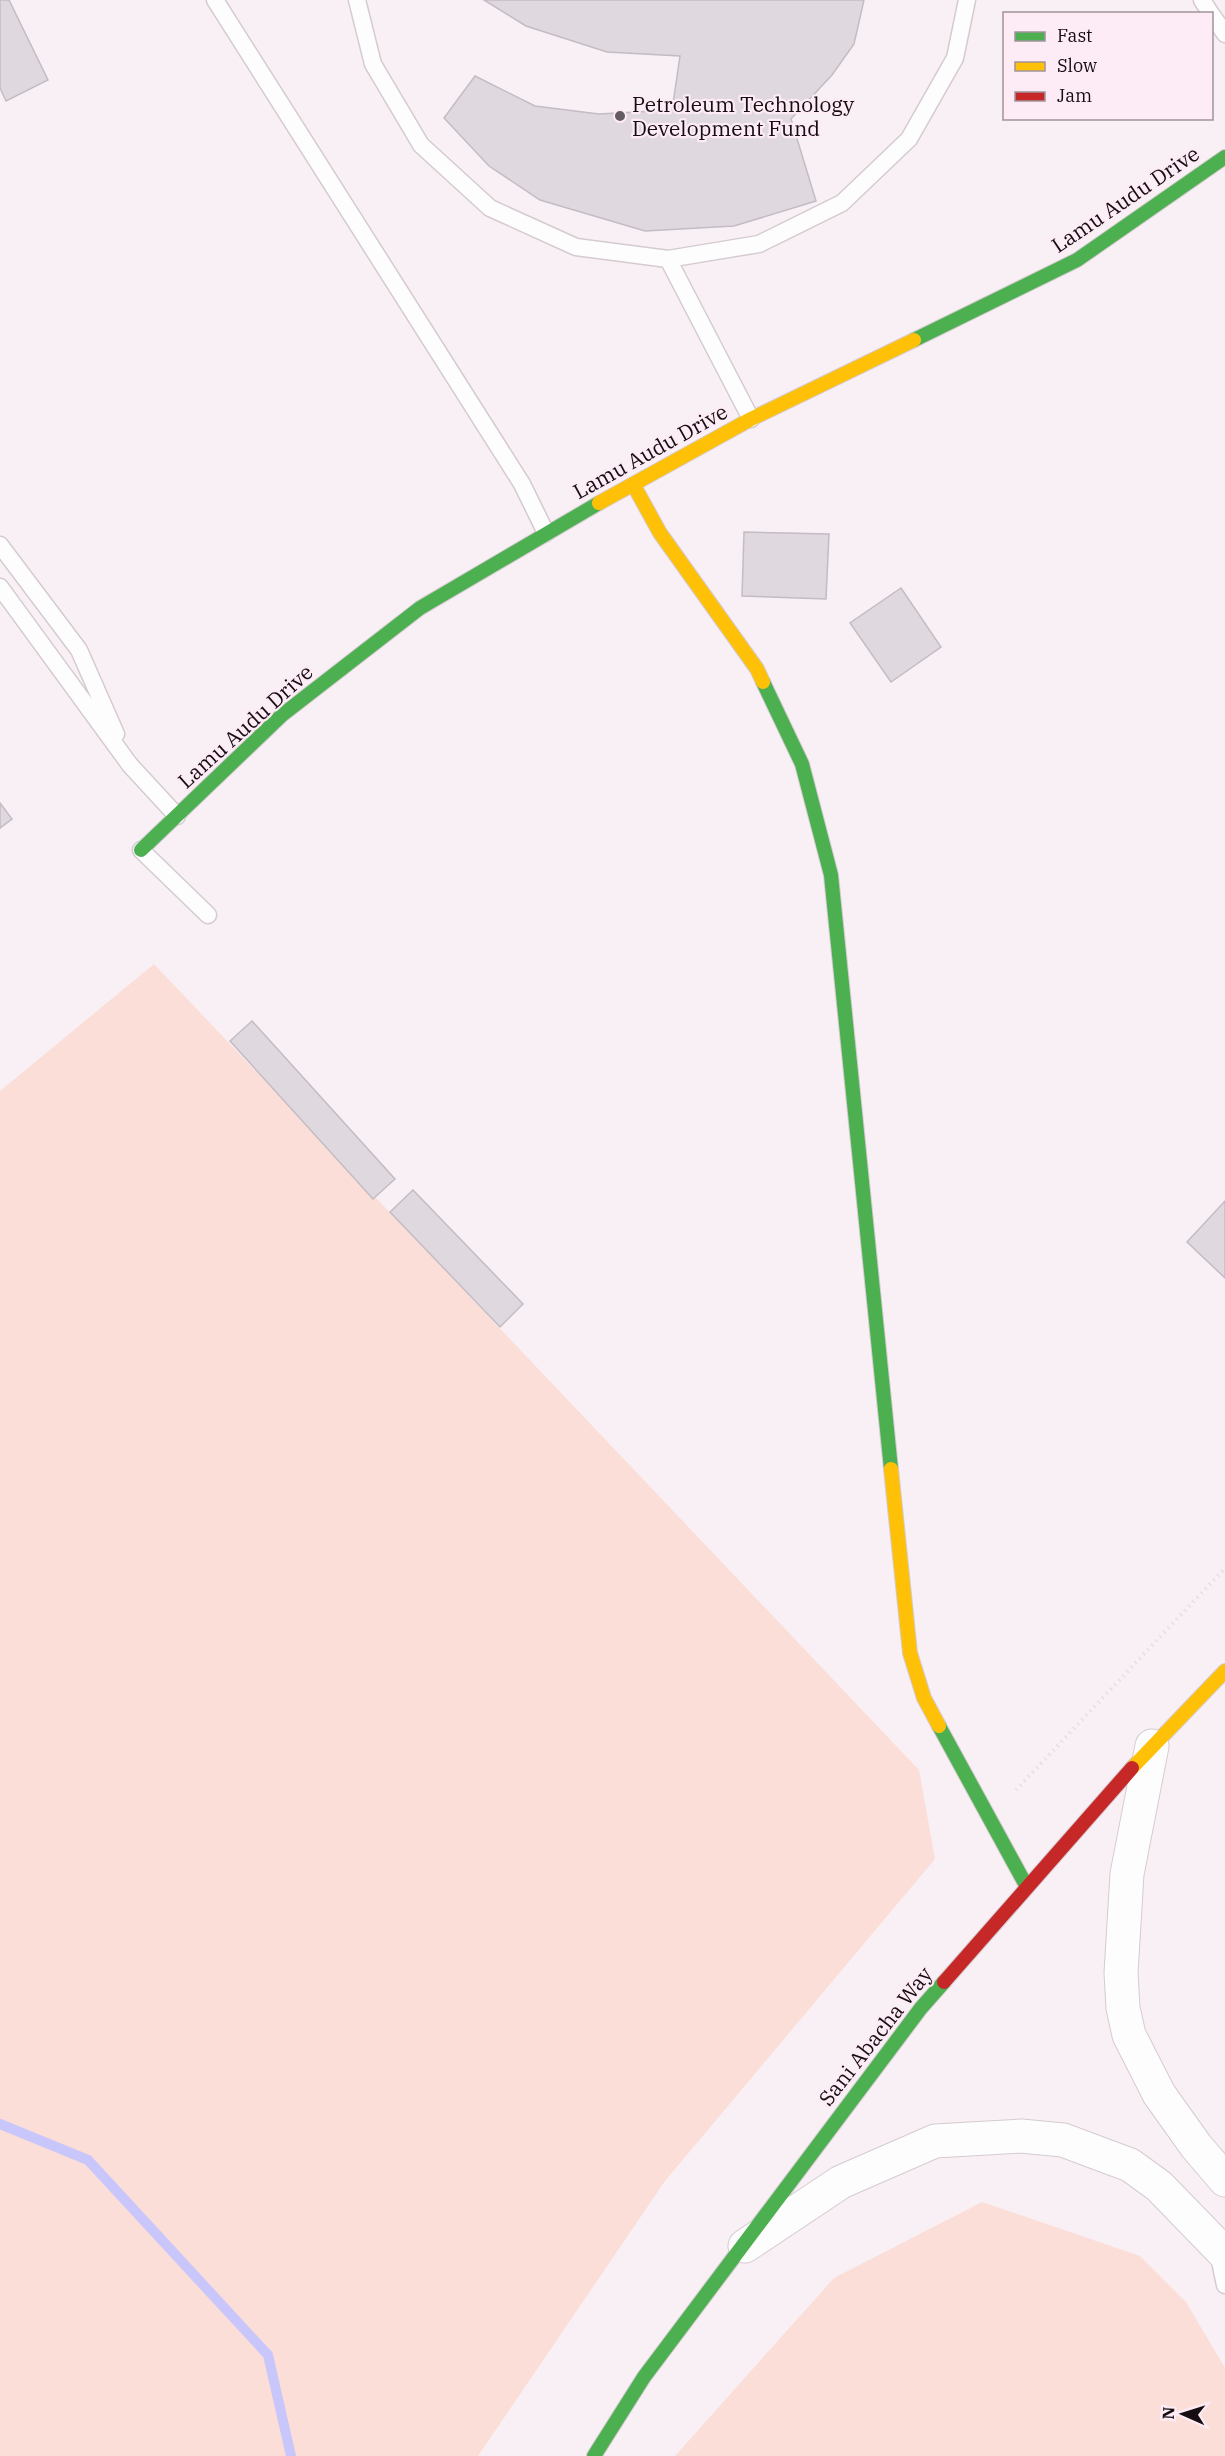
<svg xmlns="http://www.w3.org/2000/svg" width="1225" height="2456" font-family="'IBM Plex Serif',serif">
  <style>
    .green { fill: #fbded7 }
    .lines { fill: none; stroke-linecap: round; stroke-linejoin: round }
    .stream { stroke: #c9c6fb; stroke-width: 10 }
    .building { fill: #dfd8df; stroke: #c3bcc4; stroke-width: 1.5 }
    .lane-casing { stroke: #d4cbd0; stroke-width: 19 }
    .street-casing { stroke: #d4cbd0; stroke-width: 35 }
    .fast-casing { stroke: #d4cbd0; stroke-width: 16 }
    .slow-casing { stroke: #d4cbd0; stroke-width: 16 }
    .jam-casing { stroke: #d4cbd0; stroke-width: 16 }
    .path { stroke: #e2e0e1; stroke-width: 4; stroke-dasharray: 1.5 4.5; stroke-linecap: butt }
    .lane { stroke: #fefdfe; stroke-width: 16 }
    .street { stroke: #fefdfe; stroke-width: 33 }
    .fast { stroke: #4caf50; stroke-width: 14 }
    .slow { stroke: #ffc107; stroke-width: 14 }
    .jam { stroke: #c62828; stroke-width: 14 }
    .poi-dot { fill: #655c61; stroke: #fdecf5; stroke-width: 2 }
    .labels { text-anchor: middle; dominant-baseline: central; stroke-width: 4.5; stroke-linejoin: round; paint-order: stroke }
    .poi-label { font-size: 21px; fill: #160d12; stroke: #fdecf5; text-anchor: start }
    .street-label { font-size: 21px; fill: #160d12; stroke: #fdecf5 }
  </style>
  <rect width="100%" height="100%" fill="#f9f0f5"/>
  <path class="green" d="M154 964 919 1770 935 1859 665 2181 478 2456H0V1091Z
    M982 2202 1140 2256 1186 2302 1225 2368V2456H675L834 2278Z"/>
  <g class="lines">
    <path class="stream" d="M0 2124 88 2160 268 2355 291 2456"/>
  </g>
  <path class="building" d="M0 0H9L48 80 6 101 0 88Z
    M484 0H864L854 44 832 75 791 119 816 201 734 226 645 231 540 200 489 166 444 118 475 76 535 106 599 114 672 110 680 56 607 52 526 26Z
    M744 532 829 534 826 599 742 596Z
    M901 588 941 647 891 682 850 623Z
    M0 803 12 819 0 828Z
    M252 1021 395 1179 373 1199 230 1041Z
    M413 1190 523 1304 500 1327 390 1212Z
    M1225 1201V1278L1187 1242Z"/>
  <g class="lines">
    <defs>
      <path id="lane" d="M215 0 522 484 546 533
        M357 0 373 64 421 145 490 208 576 247 668 259 759 244 842 203 909 139 955 58 967 0
        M1202 0 1211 14
        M1212 15 1225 34
        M668 259 751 419
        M0 545 79 650 116 734
        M0 587 130 765 177 816
        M141 850 208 915
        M1217 2247 1225 2285"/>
      <path id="street" d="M1152 1746 1127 1874 1121 1973 1123 2008 1129 2035 1159 2094 1196 2146 1225 2180
        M745 2246 841 2182 935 2141 1021 2136 1063 2140 1130 2165 1159 2186 1225 2254"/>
      <path id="fast" d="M914 340 1077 260 1225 157
        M763 682 802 764 831 875 891 1469
        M141 850 282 715 420 608 599 503
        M939 1726 1027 1887
        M594 2456 644 2377 921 2008 944 1982"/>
      <path id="slow" d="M633 484 660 533 757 669 763 682
        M599 503 751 419 914 340
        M891 1469 910 1653 924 1698 939 1726
        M1132 1768 1225 1671"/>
      <path id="jam" d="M944 1982 1132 1768"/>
    </defs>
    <use href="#lane" class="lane-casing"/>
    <use href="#street" class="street-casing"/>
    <use href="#fast" class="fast-casing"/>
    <use href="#slow" class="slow-casing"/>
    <use href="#jam" class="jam-casing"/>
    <path class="path" d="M1016 1790 1225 1568"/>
    <use href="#lane" class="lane"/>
    <use href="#street" class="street"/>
    <use href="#fast" class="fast"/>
    <use href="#slow" class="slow"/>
    <use href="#jam" class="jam"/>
  </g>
  <circle class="poi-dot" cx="620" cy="116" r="6"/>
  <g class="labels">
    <g class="poi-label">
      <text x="632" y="104">Petroleum Technology<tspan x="632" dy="24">Development Fund</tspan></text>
    </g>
    <g class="street-label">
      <text transform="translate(1125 199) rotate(-34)">Lamu Audu Drive</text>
      <text transform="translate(650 451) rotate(-29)">Lamu Audu Drive</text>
      <text transform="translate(245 726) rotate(-42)">Lamu Audu Drive</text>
      <text transform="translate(875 2036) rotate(-52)">Sani Abacha Way</text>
    </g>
  </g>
  <rect x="1003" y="12" width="210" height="108" fill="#fdecf5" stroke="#a1939a" stroke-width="1.5"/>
  <rect x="1015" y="32" width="30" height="9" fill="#4caf50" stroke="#a1939a" stroke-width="1.5"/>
  <text x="1057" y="42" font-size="18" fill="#160d12">Fast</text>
  <rect x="1015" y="62" width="30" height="9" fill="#ffc107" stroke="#a1939a" stroke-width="1.5"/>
  <text x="1057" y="72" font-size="18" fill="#160d12">Slow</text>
  <rect x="1015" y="92" width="30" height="9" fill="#c62828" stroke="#a1939a" stroke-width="1.5"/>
  <text x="1057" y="102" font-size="18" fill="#160d12">Jam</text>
  <g transform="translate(1183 2414) rotate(273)" stroke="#fdecf5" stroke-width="4.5" paint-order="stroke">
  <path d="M0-4.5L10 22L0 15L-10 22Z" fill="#160d12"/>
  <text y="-9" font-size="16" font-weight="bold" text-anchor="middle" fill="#160d12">N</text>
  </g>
</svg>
